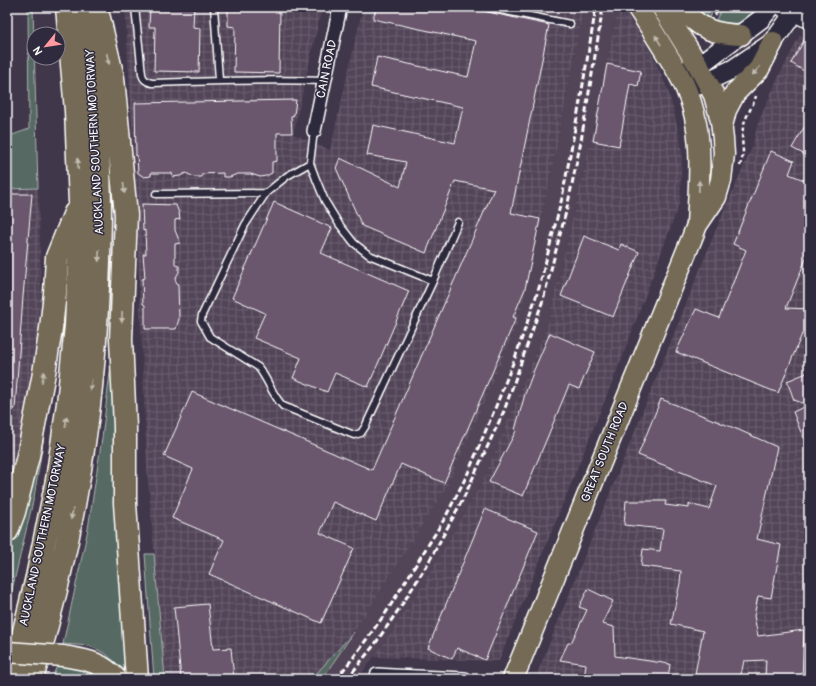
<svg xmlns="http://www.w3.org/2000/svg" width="816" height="686" font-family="Pangolin,sans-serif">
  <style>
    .built { fill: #524458 }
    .industrial { fill: url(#industrial-grid) }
    .grass { fill: #566962; stroke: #aab4b0 }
    .building { fill: #6b566d; stroke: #fff }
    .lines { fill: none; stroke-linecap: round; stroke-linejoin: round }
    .lane-casing { stroke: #fff; stroke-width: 9 }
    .street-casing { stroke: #fff; stroke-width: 16 }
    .secondary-casing { stroke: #fff; stroke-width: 21 }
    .primary-casing { stroke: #fff; stroke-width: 23 }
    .highway-casing { stroke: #fff; stroke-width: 25 }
    .path { stroke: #fff; stroke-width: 2.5; stroke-dasharray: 4 3; stroke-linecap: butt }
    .lane { stroke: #2f2a3d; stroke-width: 6 }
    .street { stroke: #2f2a3d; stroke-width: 13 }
    .secondary { stroke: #2f2a3d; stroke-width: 18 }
    .primary { stroke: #746b55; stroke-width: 20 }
    .highway { stroke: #746b55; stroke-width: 22 }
    .rail { stroke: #fff; stroke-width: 3; stroke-dasharray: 6 3; stroke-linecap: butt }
    .primary-bridge-casing { stroke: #fff; stroke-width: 23; stroke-linecap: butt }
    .primary-bridge { stroke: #746b55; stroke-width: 20 }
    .oneway { fill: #c0bcb2 }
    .labels { text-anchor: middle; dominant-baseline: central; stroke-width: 3; stroke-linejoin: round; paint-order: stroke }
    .street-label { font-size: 12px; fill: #fff; stroke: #2f2a3d }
  </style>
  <defs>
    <pattern id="industrial-grid" width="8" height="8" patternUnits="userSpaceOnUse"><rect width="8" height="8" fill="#524458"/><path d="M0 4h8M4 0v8" fill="none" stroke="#6c6071"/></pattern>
  </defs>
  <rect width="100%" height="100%" fill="#41374b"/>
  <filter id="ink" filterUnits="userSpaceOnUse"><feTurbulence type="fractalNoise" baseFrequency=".025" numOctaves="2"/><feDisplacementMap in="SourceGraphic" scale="8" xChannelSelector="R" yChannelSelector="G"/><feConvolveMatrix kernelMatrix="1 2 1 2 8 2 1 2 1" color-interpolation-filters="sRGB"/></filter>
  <g filter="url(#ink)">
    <path class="built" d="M584 7H618L587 156 547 326 482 482 424 582 374 657 357 679H322L354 632 527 287 555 157Z"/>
    <path class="industrial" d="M125 7H322L293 134 330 150 363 7H584L555 157 527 287 518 321 489 391 447 486 354 632 312 679H165L147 467 133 141Z
      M618 7H622L642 36 652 54 668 90 674 112 681 144 682 155 680 202 622 358 499 661 374 657 424 582 482 482 547 326 587 156Z
      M800 35 809 40V679H535L715 232 752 147 758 123 777 80Z
      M38 188 42 314 24 431 19 452 7 476V189Z"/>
    <path class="grass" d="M28 7H33L38 188 7 189V137L29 129Z
      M693 7H708L712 12 709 22Z
      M725 10C738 11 744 15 757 10 742 26 734 24 714 24L720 12Z
      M112 356 128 674 106 654 90 646 63 644 88 529 102 438Z
      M49 394 42 449 34 497 7 611V550L25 495Z
      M145 554H154L165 679H154Z
      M354 632 322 679H312L316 674Z
      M57 665C72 668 86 669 99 679H52Z"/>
    <path class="building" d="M150 7H194L193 27 200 28 199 72 154 71 155 27H149Z
      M228 7H280L279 73 234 72 235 27 228 26Z
      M376 7H464L549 25 511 213 540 219 525 289 513 317 516 318 444 483 401 464 376 521 333 502 320 533 354 548 321 623 209 574 224 540 172 518 193 469 164 456 192 392 372 470 494 189 455 181 426 253 362 226 336 168 340 158 400 187 406 162 367 155 373 125 455 143 463 107 371 87 377 57 468 77 476 41 373 19Z
      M809 32V74L791 63Z
      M607 64 641 71 638 86 630 84 619 146 593 141Z
      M296 100 294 115 291 116 292 133H277V161L272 162V173L266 176 260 177 251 174H237L230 177H223V173L202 174V177H194L186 173 180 176 173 177 172 173H151V176L144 177 138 173 137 155 136 156 135 103Z
      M809 119V157L792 148Z
      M771 151 794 161 789 174 809 182V251L786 308 809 309V335L802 334 778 393 676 352 696 309 719 318 746 250 733 244Z
      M7 194H32L23 297 15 409 7 408Z
      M274 202 332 228 321 253 409 291 368 387 335 373 327 392 293 378 301 358 254 338 265 313 232 298Z
      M142 204 176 205 179 213 180 219 175 220V230L180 243 175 244V265L179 266V272L175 279 178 285 179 319 176 329H145V305L143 304 142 279 145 278 143 254H146L145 230 143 231Z
      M584 236 619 250 621 244 639 252 613 317 561 296Z
      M550 333 595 352 579 389 569 385 523 496 489 482 516 431 515 430 525 394 534 370Z
      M809 372V449L808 450 793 412 808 405 794 400 787 381Z
      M661 399 739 430 777 447 757 539 781 545 771 598 758 596 754 616 758 636 804 630 802 679H765L766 660 744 661 740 679H694L703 631 671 624 680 583 681 571 641 566 643 549 660 551 663 529 624 525 626 501H666L665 505 689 508V504L709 509 717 486 638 455Z
      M485 509 538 531 485 660 457 648 452 659 428 648Z
      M588 589 613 601 602 624 614 627 615 656 670 664 668 679H584L586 664 560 660 568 643H571L587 610 579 607Z
      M208 604 213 649 231 648 234 679H181L174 607Z"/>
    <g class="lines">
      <defs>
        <path id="lane" d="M135 7 142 74C143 80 147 82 152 83 210 81 267 79 325 81
          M214 7 219 80
          M486 7 570 24
          M314 131 310 163 316 179 325 201 339 224 354 243 369 255 433 281
          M310 163 287 176 266 193 245 225 202 315 201 321 210 337 258 367C268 379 272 395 283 406L354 435 361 433 365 427 433 281 458 222
          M156 194 266 193"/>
        <path id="street" d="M314 131 340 7
          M377 675 393 676 465 679"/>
        <path id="secondary" d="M783 7 809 19
          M678 73 698 65 705 61 761 19 771 7
          M686 89 714 78 733 69 773 42 788 21 792 7"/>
        <path id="primary" d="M637 7C648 23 658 40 668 56 675 67 681 77 686 89 705 132 699 180 697 225
          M681 7C699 29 713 34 741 35
          M722 126 726 110 735 93 759 69 773 42
          M63 656C86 660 100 661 117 679
          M513 679 692 238 697 225 716 197 721 180 724 154 723 139 721 121 714 95 698 65 662 7"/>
        <path id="highway" d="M99 18 113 78 126 215 121 339 125 427V503L137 679
          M7 531 14 512 28 456 44 373 51 328 55 293 57 257 75 213
          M10 679 23 635 37 577 57 480 68 403 76 326 79 262 80 203 76 111 67 7
          M32 679C55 602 73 523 84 443 93 383 97 323 99 262 99 247 100 231 100 215 100 145 92 76 87 7"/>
      </defs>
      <use href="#lane" class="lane-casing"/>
      <use href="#street" class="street-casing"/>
      <use href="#secondary" class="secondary-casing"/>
      <use href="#primary" class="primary-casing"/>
      <use href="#highway" class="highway-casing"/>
      <path class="path" d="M712 7 717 11 715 15
        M740 166C741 162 743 157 743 153 743 145 741 137 743 128 745 116 753 107 756 96"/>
      <use href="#lane" class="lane"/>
      <use href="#street" class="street"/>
      <use href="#secondary" class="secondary"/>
      <use href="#primary" class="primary"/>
      <use href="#highway" class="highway"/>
      <path class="rail" d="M336 679 353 658 387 611 445 518 468 473 496 406 515 358 539 288 562 198 581 96 596 7
        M347 679 375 644 403 603 427 565 463 499 504 411 543 300 567 208 581 141 603 7"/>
      <defs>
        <path id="primary-bridge" d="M7 652 63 656"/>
      </defs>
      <use href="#primary-bridge" class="primary-bridge-casing"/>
      <use href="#primary-bridge" class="primary-bridge"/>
    </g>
    <defs><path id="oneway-solid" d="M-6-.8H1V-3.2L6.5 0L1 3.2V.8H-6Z"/></defs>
    <g class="oneway">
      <use href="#oneway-solid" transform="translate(658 40) rotate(-121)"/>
      <use href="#oneway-solid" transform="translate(108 59) rotate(77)"/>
      <use href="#oneway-solid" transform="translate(756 71) rotate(132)"/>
      <use href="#oneway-solid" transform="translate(78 164) rotate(-92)"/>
      <use href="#oneway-solid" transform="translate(699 186) rotate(-88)"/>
      <use href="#oneway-solid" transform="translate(124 188) rotate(84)"/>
      <use href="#oneway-solid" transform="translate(99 256) rotate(92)"/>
      <use href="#oneway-solid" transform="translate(122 317) rotate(92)"/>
      <use href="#oneway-solid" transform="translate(43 377) rotate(-79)"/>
      <use href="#oneway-solid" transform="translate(91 385) rotate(97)"/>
      <use href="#oneway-solid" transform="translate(66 422) rotate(-82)"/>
      <use href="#oneway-solid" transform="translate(72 514) rotate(101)"/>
    </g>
  </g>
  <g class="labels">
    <g class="street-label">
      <text transform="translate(327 69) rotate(-78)">CAIN ROAD</text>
      <text transform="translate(95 142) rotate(-93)">AUCKLAND SOUTHERN MOTORWAY</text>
      <text transform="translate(605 452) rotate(-68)">GREAT SOUTH ROAD</text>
      <text transform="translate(43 535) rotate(-78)">AUCKLAND SOUTHERN MOTORWAY</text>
    </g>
  </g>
  <rect width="816" height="686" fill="none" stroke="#2f2a3d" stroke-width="24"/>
  <rect x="12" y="12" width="792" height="662" fill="none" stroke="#fff" stroke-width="1.5" filter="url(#ink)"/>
  <g transform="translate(46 46) rotate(240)"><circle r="19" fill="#2f2a3d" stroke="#827f8b"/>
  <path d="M0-3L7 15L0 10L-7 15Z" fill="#ff9aa2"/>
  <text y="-6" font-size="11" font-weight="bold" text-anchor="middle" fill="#ffffff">N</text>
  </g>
</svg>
